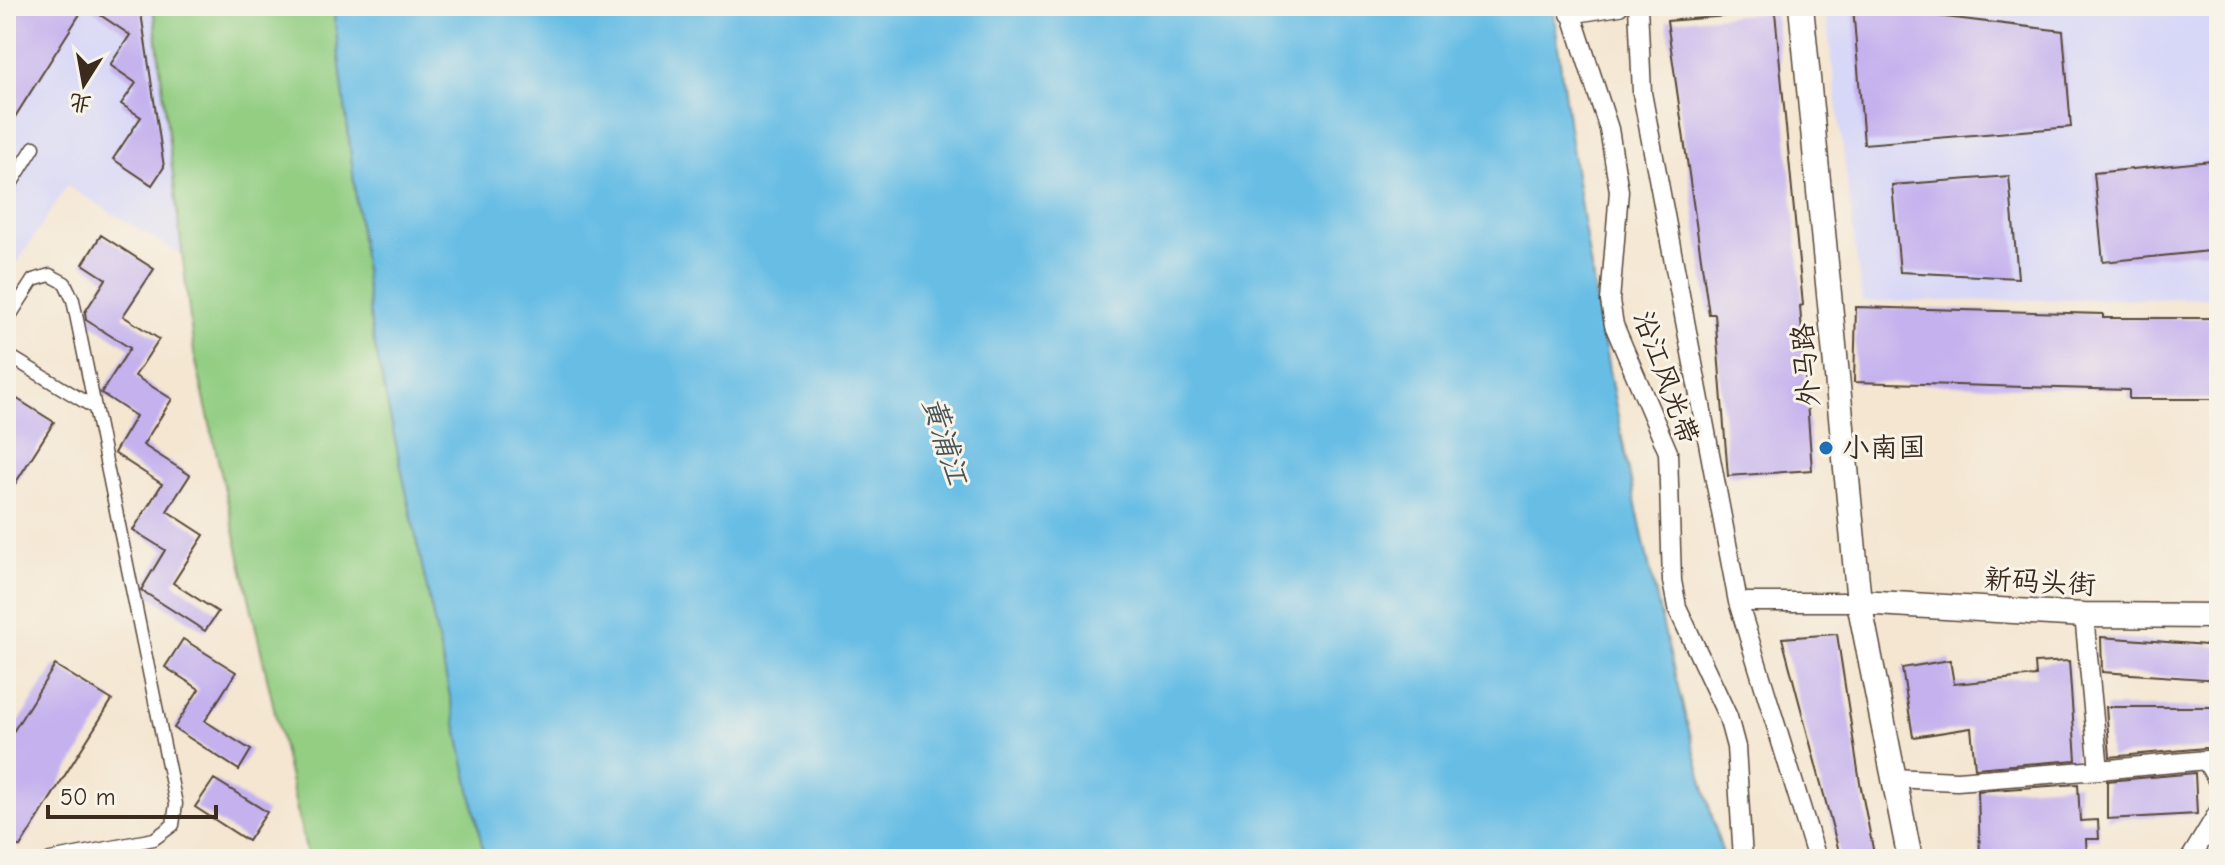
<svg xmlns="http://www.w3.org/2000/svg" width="2225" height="865" font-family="'Comic Neue','LXGW WenKai TC',sans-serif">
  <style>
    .built { fill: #d7d7f8 }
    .green { fill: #93ce83; stroke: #677c50; stroke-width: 2 }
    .water { fill: #68bde5; stroke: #527482; stroke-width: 2 }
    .building { fill: #c4b1ee }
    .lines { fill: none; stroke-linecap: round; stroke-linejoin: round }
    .service-casing { stroke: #574639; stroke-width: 15 }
    .pedestrian-casing { stroke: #574639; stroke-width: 21 }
    .minor-casing { stroke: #574639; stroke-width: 27 }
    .service { stroke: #fff; stroke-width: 12 }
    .pedestrian { stroke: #fff; stroke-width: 18 }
    .minor { stroke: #fff; stroke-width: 24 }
    .poi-dot { fill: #1f6fb2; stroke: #f7f3e8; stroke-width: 3 }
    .labels { text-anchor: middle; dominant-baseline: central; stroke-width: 6; stroke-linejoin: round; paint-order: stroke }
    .street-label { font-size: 28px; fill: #3b2a1e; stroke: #f7f3e8 }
    .poi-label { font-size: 28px; fill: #3b2a1e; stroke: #f7f3e8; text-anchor: start }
    .water-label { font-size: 30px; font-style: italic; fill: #48565a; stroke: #f7f3e8 }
  </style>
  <rect width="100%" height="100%" fill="#f7f3e8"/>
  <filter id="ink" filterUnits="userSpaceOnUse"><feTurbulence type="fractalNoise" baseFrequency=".0125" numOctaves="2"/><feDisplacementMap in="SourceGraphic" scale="16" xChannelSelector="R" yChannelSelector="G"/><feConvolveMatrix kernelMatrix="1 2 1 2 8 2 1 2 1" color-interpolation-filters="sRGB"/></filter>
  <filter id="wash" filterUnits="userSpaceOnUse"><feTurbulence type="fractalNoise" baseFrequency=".006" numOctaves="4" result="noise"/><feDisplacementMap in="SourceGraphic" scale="32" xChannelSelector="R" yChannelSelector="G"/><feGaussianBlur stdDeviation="1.8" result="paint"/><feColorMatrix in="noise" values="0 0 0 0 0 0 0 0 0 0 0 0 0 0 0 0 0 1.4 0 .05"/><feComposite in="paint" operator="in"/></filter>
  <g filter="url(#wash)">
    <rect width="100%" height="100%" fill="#f4e6d1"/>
    <path class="built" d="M6 6H153L182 255 67 186 6 280Z
      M1825 6H2219V298L1862 302Z"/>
    <path class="green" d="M153 6H333L372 332 485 859H308L194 353Z"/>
    <path class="water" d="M333 6H1553C1588 294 1644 580 1724 859H485L372 332Z"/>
    <g id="blocks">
      <path class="building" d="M6 6H85L6 131Z
        M87 6H140L164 167 152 185 113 159 141 117 121 104 136 83 110 65 130 35Z
        M1853 6 2063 31 2071 127 1864 144Z
        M1775 12 1803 305 1800 306 1812 470 1728 476 1715 314H1709L1667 21Z
        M2211 161 2219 250 2103 262 2094 173Z
        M2009 176 2018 278 1900 272 1892 185Z
        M101 235 154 269 123 316 159 339 135 376 172 399 143 445 190 475 167 511 204 535 173 583 218 612 205 631 141 590 165 550 133 530 162 484 114 453 136 416 101 393 130 348 86 320 85 312 106 279 83 264Z
        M1856 307 2103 314V318H2219V399H2129V390L1854 382Z
        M6 392 54 422 6 498Z
        M1837 634 1860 783 1875 859H1841L1782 638Z
        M2101 637 2219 646V680L2102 672Z
        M183 639 236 672 205 721 251 750 239 770 174 728 199 689 165 667Z
        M1950 660 1954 684 2036 676 2035 663 2069 661 2076 760 1975 768 1971 728 1913 737 1902 668Z
        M55 665 112 700 20 847 6 838V743Z
        M2106 707H2218V752L2205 748 2110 757Z
        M2195 773 2197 814 2107 819V781Z
        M214 779 267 812 248 841 195 807Z
        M2078 784 2080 821 2098 820 2099 839H2086L2087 859H1980L1978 791Z"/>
    </g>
  </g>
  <g filter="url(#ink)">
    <use href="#blocks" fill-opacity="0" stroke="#574639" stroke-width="2"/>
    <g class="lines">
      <defs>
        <path id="service" d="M6 192 34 147
          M6 322 33 280 50 275 65 283 73 300 176 804 173 825 154 839 50 859
          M6 354 95 408"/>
        <path id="pedestrian" d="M1569 6 1609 129 1619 191 1610 301 1614 325 1668 452 1672 581 1677 607 1728 717 1736 747 1743 859
          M1638 6 1642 93 1738 602 1817 859
          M1570 14 1619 6
          M1738 602H1859
          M2084 615 2099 770 2206 760 2219 783
          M1892 778 1957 781 2099 770
          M2190 859 2219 811"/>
        <path id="minor" d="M1801 6 1859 602 1910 859
          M1859 602 2084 615 2219 616"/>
      </defs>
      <use href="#service" class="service-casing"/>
      <use href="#pedestrian" class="pedestrian-casing"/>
      <use href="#minor" class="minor-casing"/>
      <use href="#service" class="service"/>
      <use href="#pedestrian" class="pedestrian"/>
      <use href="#minor" class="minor"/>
    </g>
  </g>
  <circle class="poi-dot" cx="1826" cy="448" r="8"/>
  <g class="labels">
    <g class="street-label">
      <text transform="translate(1806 365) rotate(-95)">外马路</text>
      <text transform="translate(1666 378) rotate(70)">沿江风光带</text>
      <text transform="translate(2040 582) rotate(3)">新码头街</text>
    </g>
    <g class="poi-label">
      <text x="1842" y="448">小南国</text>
    </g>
    <g class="water-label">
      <text transform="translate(945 441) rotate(73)">黄浦江</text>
    </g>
  </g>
  <rect width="2225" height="865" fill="none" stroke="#f7f3e8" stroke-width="32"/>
  <g transform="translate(84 84) rotate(191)" stroke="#f7f3e8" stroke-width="6" paint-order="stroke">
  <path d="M0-6L14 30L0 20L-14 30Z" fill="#3b2a1e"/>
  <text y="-12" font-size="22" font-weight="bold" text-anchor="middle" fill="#3b2a1e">北</text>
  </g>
  <path d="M48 805v12h168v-12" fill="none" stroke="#3b2a1e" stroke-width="4"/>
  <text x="60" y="805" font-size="24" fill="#3b2a1e" stroke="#f7f3e8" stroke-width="6" paint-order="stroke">50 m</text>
</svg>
